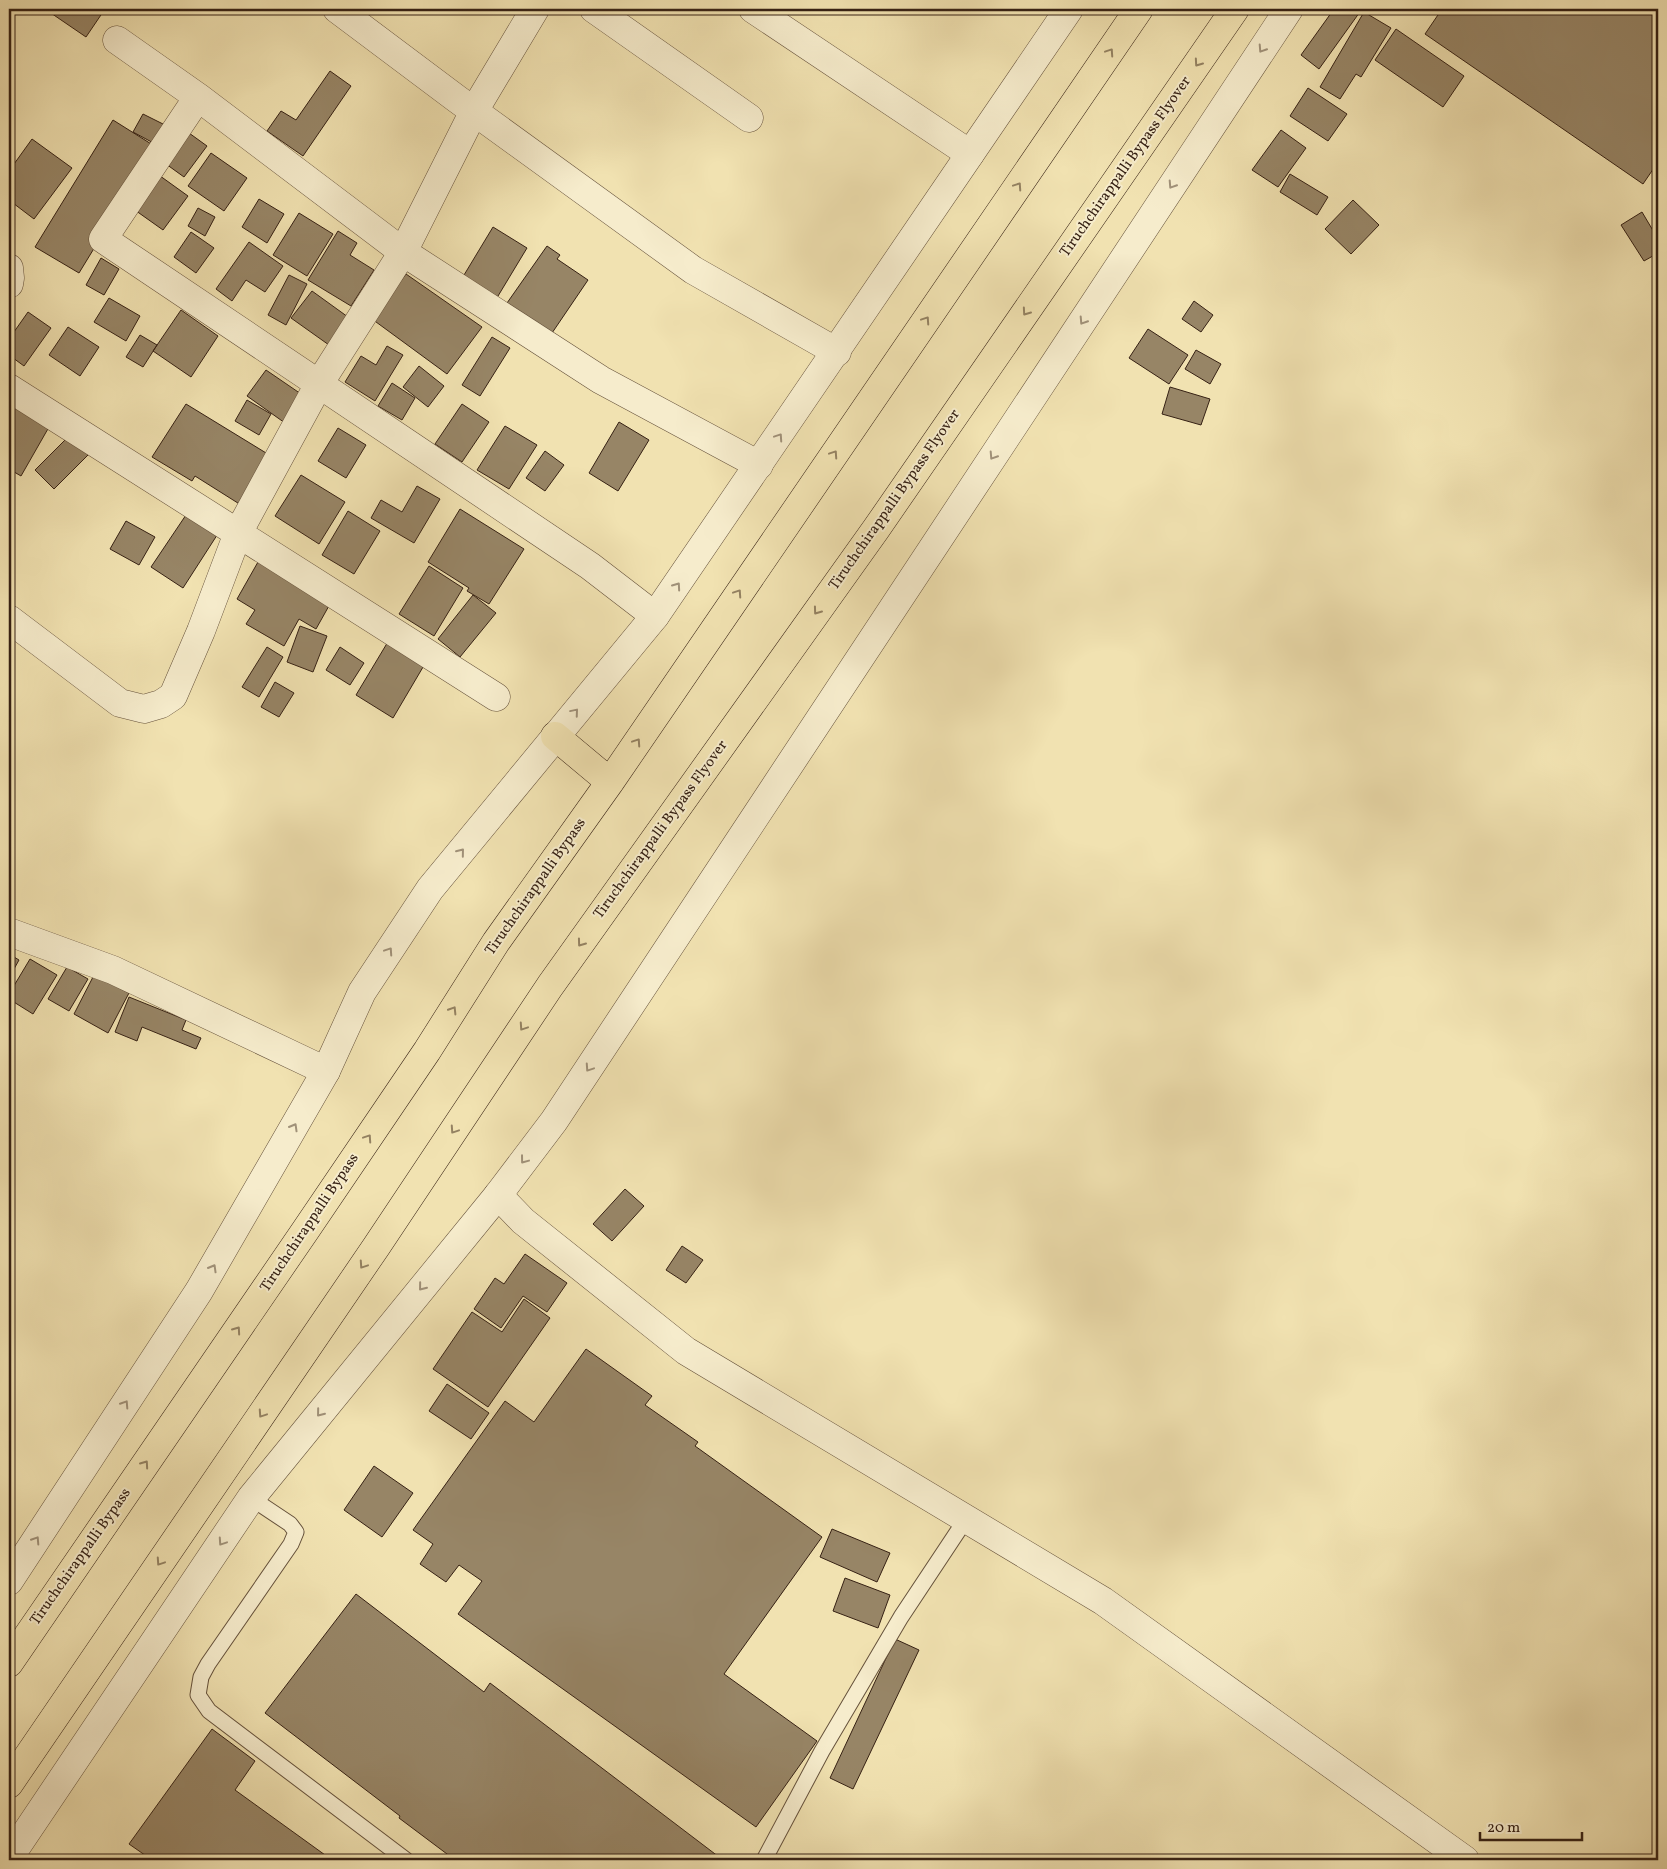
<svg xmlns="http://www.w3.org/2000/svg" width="1667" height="1869" font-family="Vollkorn,serif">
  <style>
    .building { fill: #978566; stroke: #362114 }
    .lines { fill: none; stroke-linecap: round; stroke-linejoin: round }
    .service-casing { stroke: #65513b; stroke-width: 17 }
    .minor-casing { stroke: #65513b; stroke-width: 29 }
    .tertiary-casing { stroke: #65513b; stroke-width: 29 }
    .trunk-casing { stroke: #362114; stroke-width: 29 }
    .service { stroke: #f6eccc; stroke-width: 15 }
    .minor { stroke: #f6eccc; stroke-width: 28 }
    .tertiary { stroke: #f6eccc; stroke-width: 28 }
    .trunk { stroke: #f1e2b1; stroke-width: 28 }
    .oneway { stroke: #a09179 }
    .oneway2 { stroke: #948262 }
    .labels { text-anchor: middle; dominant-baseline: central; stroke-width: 4; stroke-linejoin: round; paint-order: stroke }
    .street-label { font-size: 15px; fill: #362114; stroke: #f6eccc }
  </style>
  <rect width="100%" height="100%" fill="#f1e2b1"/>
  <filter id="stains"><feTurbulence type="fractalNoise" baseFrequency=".004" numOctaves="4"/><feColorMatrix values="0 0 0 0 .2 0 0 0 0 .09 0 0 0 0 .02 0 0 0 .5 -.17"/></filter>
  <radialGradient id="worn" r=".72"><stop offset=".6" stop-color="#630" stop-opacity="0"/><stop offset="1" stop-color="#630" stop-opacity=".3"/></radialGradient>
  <path class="building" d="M45 9H105L86 37Z
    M1334 9H1362L1319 69 1301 55Z
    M1442 9H1658V162L1643 184 1425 34Z
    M1364 12 1391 28 1361 77 1356 74 1340 99 1320 87Z
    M1396 29 1464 76 1443 107 1375 60Z
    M330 71 351 86 303 156 267 131 281 111 296 120Z
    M1308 88 1347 114 1328 141 1290 116Z
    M143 114 169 127 159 146 133 132Z
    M113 120 156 147 79 273 35 247Z
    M1281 130 1306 148 1278 187 1252 170Z
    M189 133 207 146 184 177 166 164Z
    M32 139 72 168 34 219 9 200V171Z
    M211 153 247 178 224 211 188 186Z
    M156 173 188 196 163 230 132 208Z
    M1290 174 1328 197 1317 215 1280 192Z
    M259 199 284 214 267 243 242 227Z
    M1353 200 1379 225 1351 254 1325 229Z
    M198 208 215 217 205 236 188 226Z
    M1642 212 1658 239V253L1644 261 1621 225Z
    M299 213 333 234 307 276 273 255Z
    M493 227 527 248 495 301 461 280Z
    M338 231 357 243 350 255 374 270 351 306 308 280Z
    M191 232 214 248 196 273 174 257Z
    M249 242 283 266 265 292 246 280 232 301 216 289Z
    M547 246 560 255 557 259 588 280 552 333 507 303Z
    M101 258 119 269 104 295 86 285Z
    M406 274 482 327 447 374 372 319Z
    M289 275 307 284 286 325 268 315Z
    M312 291 348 317 329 345 291 318Z
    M109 298 140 316 126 341 94 322Z
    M1194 301 1213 315 1201 332 1182 319Z
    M181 310 218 336 191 377 153 351Z
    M28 312 51 328 24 366 9 355V339Z
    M68 327 99 347 80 376 49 355Z
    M1148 329 1188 355 1169 384 1129 358Z
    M140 335 157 345 143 367 126 357Z
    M492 337 510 348 480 396 462 385Z
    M387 346 403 355 375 401 345 382 361 356 376 365Z
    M1196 350 1221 364 1210 384 1185 369Z
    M419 366 444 386 428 407 403 387Z
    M266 370 304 396 285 423 247 396Z
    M392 383 415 398 402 420 378 406Z
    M1170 387 1210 399 1201 425 1162 414Z
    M247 400 271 414 259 435 235 421Z
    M9 404 53 420 21 476 9 469Z
    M186 404 271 456 241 505 195 476 192 481 152 457Z
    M462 404 489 422 462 462 435 444Z
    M619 422 649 440 618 491 589 473Z
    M505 426 537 445 509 489 477 470Z
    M338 428 366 445 346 478 318 461Z
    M69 436 88 455 54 489 35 470Z
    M545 451 564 465 545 491 526 478Z
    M301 475 345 502 319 544 275 516Z
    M417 486 440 499 414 543 371 518 381 500 402 512Z
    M190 509 221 529 183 588 151 567Z
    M460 509 524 549 489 604 467 591 469 588 428 562Z
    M348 511 380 531 354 574 322 555Z
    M126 521 155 537 139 565 110 549Z
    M258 562 330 604 316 629 299 619 284 646 246 624 255 610 237 599Z
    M429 566 463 588 434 636 399 614Z
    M473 595 496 613 460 657 438 639Z
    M300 626 327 636 313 672 287 662Z
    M389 640 426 662 393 718 356 695Z
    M267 647 283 657 259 697 242 687Z
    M340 647 364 663 350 685 326 670Z
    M275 682 294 693 279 717 261 707Z
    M9 954 19 960 9 978Z
    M30 959 57 975 33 1014 9 999V994Z
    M67 967 88 979 69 1011 48 999Z
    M94 975 129 993 108 1033 74 1014Z
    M129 997 186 1020 182 1030 201 1038 196 1049 142 1027 137 1041 115 1032Z
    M625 1189 644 1206 612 1241 593 1224Z
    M682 1246 703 1260 686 1283 666 1270Z
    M525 1254 567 1283 547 1312 523 1296 501 1328 474 1309 495 1278 504 1284Z
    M524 1299 550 1318 488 1407 433 1369 472 1312 502 1332Z
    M586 1349 652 1396 645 1405 698 1442 695 1446 822 1537 724 1674 817 1741 756 1827 458 1614 482 1581 459 1565 446 1582 420 1564 433 1544 413 1530 505 1401 534 1422Z
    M447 1384 489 1413 471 1439 429 1411Z
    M374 1466 413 1493 382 1537 344 1510Z
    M832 1529 890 1553 877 1582 820 1557Z
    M845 1578 890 1595 878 1628 833 1611Z
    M356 1594 484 1692 490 1683 723 1860H455L399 1818 400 1816 265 1713Z
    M895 1639 919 1650 853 1789 830 1778Z
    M212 1729 255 1761 235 1790 332 1860H152L129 1844Z"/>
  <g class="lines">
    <defs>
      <path id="service" d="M251 1498 290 1524 296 1532 291 1544 208 1664 201 1677 198 1695 209 1711 406 1860
        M764 1860 822 1751 901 1617 966 1519"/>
      <path id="minor" d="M337 9 457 99 693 270 837 352
        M594 9 749 118
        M753 9 970 154
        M117 40 198 97 403 252 601 380 759 465
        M198 97 103 239 590 566 655 616
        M9 268 10 278 9 284
        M9 388 496 697
        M9 619 120 703 144 709 161 704 173 696 201 631 238 533 319 384 403 252 474 111 535 9
        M9 932 113 970 326 1071
        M498 1195 523 1221 686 1351 1103 1601 1465 1860"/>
      <path id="tertiary" d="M9 1581 199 1291 326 1071 362 992 430 889 655 616 1069 9
        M9 1858 251 1498 498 1195 554 1121 1289 9"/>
      <path id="trunk" d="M555 736 610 782
        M9 1663 305 1231 427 1051 496 942 610 782 1139 9
        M9 1784 376 1247 550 986 876 529 1235 9"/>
    </defs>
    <use href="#service" class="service-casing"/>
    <use href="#minor" class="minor-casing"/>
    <use href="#tertiary" class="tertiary-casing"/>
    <use href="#trunk" class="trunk-casing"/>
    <use href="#service" class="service"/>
    <use href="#minor" class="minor"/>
    <use href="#tertiary" class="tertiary"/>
    <use href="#trunk" class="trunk"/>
  </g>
  <defs><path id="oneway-chevron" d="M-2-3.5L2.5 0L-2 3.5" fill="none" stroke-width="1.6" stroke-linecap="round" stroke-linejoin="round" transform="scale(1.25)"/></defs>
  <g class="oneway">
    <use href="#oneway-chevron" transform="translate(1262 49) rotate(123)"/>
    <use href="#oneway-chevron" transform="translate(1172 185) rotate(123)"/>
    <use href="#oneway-chevron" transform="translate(1083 321) rotate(123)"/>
    <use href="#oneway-chevron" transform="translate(779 437) rotate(-56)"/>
    <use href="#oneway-chevron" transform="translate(993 456) rotate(123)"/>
    <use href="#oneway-chevron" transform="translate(677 586) rotate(-55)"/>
    <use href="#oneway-chevron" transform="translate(575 712) rotate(-50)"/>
    <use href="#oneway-chevron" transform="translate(461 852) rotate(-51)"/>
    <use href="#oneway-chevron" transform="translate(389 951) rotate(-56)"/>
    <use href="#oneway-chevron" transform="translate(589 1068) rotate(124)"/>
    <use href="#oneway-chevron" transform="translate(294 1127) rotate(-60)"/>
    <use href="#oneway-chevron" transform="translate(524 1160) rotate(127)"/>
    <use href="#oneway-chevron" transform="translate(213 1268) rotate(-60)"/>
    <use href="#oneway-chevron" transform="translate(422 1287) rotate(129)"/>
    <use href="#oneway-chevron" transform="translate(125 1404) rotate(-57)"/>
    <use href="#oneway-chevron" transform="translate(320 1413) rotate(129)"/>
    <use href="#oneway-chevron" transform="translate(36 1540) rotate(-57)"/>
    <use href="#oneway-chevron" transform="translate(222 1542) rotate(124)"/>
  </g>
  <g class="oneway2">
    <use href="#oneway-chevron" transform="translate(1110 52) rotate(-56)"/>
    <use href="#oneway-chevron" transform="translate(1198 63) rotate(125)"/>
    <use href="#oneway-chevron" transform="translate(1018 186) rotate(-56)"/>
    <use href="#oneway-chevron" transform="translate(1026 312) rotate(125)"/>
    <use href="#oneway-chevron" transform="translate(926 320) rotate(-56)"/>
    <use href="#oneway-chevron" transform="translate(834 454) rotate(-56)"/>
    <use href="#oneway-chevron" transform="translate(738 593) rotate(-56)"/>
    <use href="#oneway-chevron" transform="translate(817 611) rotate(126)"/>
    <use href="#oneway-chevron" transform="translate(637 742) rotate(-56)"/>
    <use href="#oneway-chevron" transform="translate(581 943) rotate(126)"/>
    <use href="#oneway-chevron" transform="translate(453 1010) rotate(-58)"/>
    <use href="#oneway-chevron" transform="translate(523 1027) rotate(124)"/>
    <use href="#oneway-chevron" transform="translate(454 1130) rotate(124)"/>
    <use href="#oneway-chevron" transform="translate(368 1138) rotate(-56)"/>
    <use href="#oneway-chevron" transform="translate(363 1265) rotate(124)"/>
    <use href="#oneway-chevron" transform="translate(237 1330) rotate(-55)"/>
    <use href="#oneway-chevron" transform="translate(262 1414) rotate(124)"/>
    <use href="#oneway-chevron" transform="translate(145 1464) rotate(-55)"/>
    <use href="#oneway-chevron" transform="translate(160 1562) rotate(124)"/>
  </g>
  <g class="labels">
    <g class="street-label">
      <text transform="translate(1126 167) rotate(-55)">Tiruchchirappalli Bypass Flyover</text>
      <text transform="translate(895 500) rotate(-55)">Tiruchchirappalli Bypass Flyover</text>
      <text transform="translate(661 830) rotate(-54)">Tiruchchirappalli Bypass Flyover</text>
      <text transform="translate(536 887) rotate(-55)">Tiruchchirappalli Bypass</text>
      <text transform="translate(310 1223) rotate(-56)">Tiruchchirappalli Bypass</text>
      <text transform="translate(81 1557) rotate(-55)">Tiruchchirappalli Bypass</text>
    </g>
  </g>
  <rect width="1667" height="1869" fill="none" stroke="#f1e2b1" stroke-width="30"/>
  <rect x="10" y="10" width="1647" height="1849" fill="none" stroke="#362114" stroke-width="2.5"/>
  <rect x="15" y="15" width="1637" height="1839" fill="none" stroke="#362114"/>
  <path d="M1480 1832v8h102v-8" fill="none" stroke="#362114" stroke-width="2.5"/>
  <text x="1487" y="1832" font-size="15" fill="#362114" stroke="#f6eccc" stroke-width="4" paint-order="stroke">20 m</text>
  <rect width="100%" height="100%" filter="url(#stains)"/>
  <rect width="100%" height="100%" fill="url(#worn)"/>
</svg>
